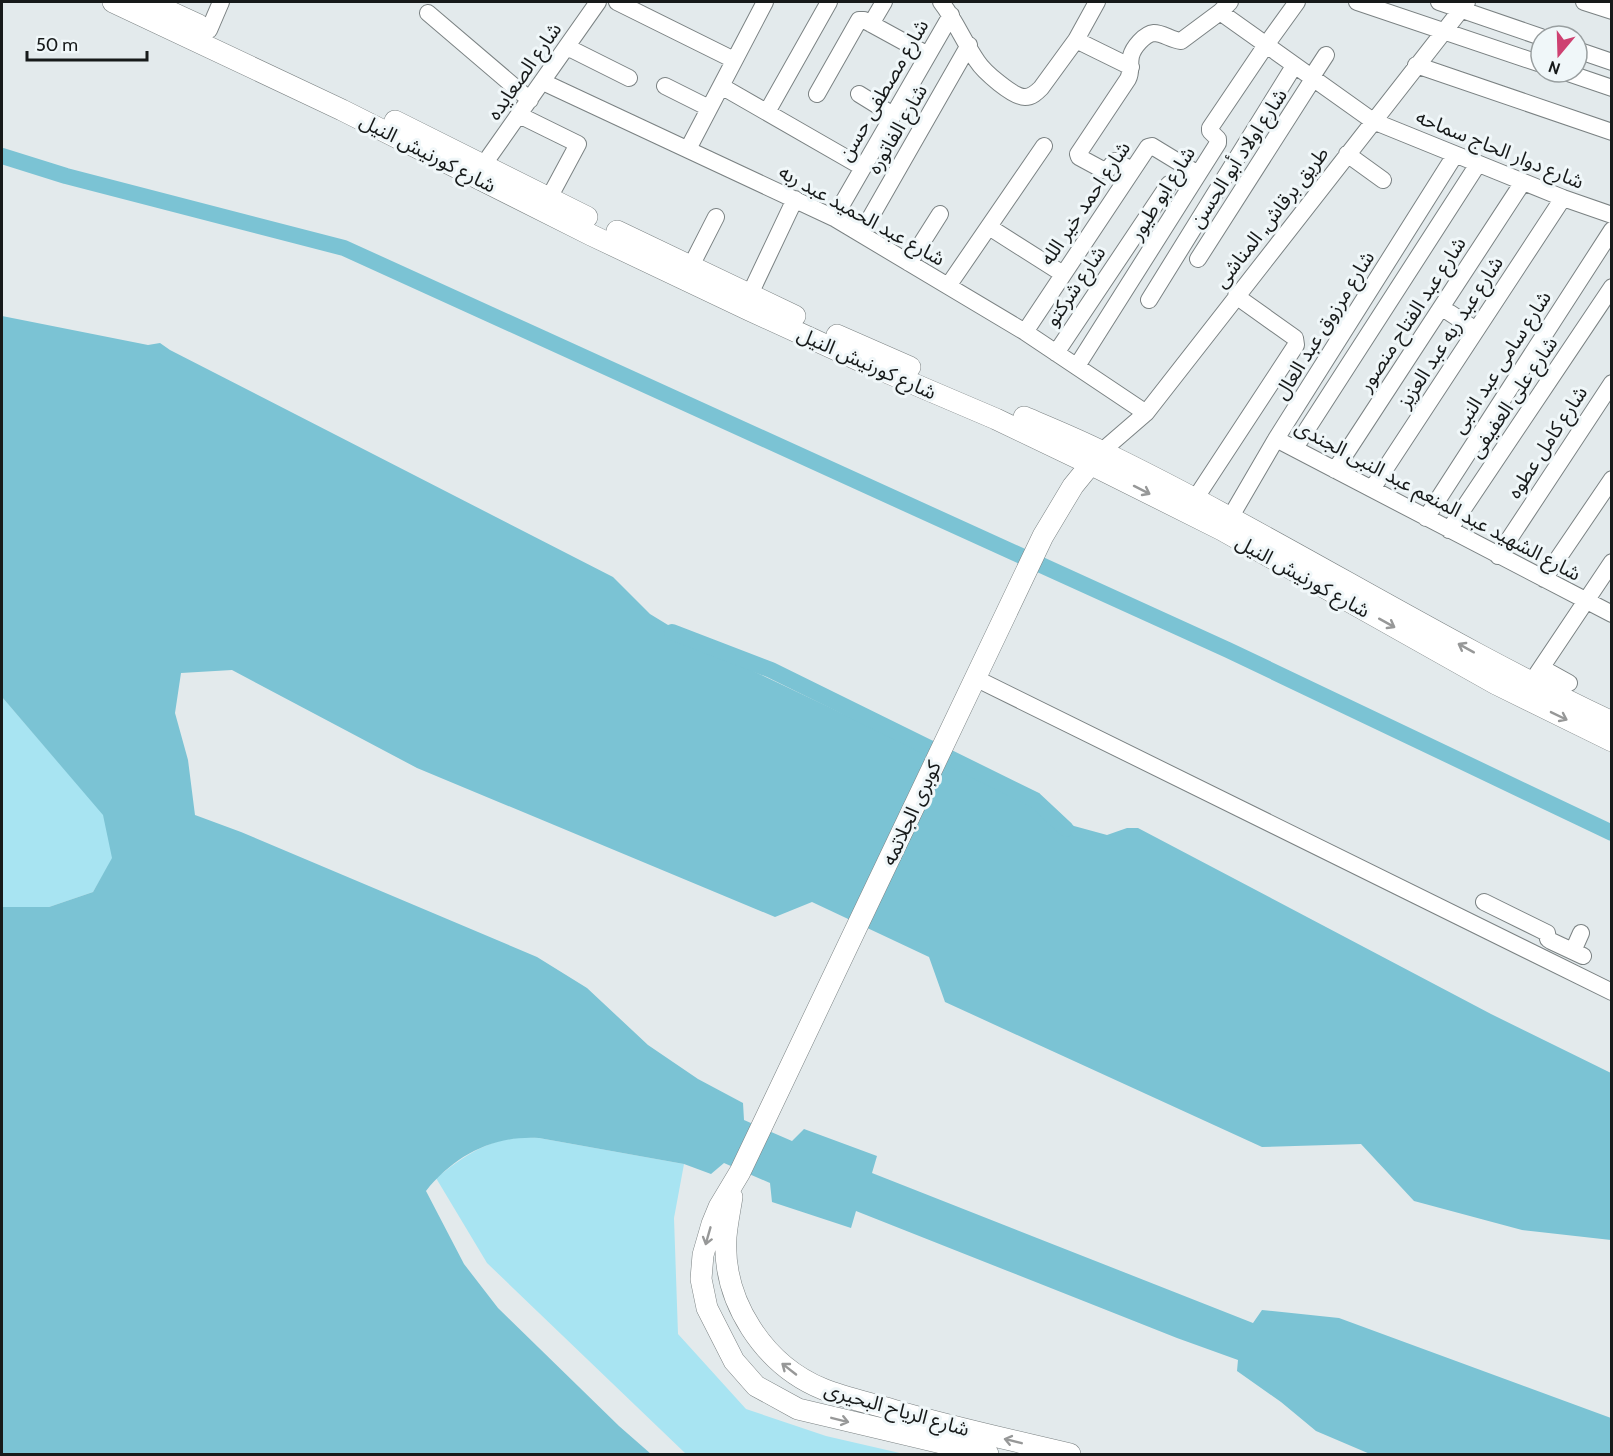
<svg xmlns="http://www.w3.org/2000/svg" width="1613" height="1456" font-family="Cabin,'Noto Sans Arabic',sans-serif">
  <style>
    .green { fill: #a8e4f2 }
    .water { fill: #7bc3d4 }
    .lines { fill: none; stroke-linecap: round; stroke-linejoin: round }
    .canal { stroke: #7bc3d4; stroke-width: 16 }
    .minor-casing { stroke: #7b8283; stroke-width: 18 }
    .major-casing { stroke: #7b8283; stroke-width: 22 }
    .minor { stroke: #fff; stroke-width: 16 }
    .major { stroke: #fff; stroke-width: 21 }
    .oneway { stroke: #979898 }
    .labels { text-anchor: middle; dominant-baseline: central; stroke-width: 6; stroke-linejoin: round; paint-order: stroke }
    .street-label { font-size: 20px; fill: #171a1a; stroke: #f0f7f9 }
  </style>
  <rect width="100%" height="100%" fill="#e3eaec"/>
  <path class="green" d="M2 697 104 815 113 858 93 892 49 907H2Z
    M526 1137 539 1138 684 1164 674 1218 678 1334 746 1409 826 1436 904 1454H687L685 1453 487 1263 436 1178C466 1155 487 1139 526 1137Z"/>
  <path class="water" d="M2 316 148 345 160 343 170 350 613 577 650 614 709 650 932 756 1074 826 1107 835 1127 828H1138L1491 1014 1611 1073V1240L1522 1230 1414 1201 1361 1144 1262 1147 945 1002 929 957 812 902 775 917 417 768 232 670 181 673 175 713 188 760 195 815 241 832 537 957 587 988 648 1045 698 1079 743 1103 744 1120 792 1141 804 1129 877 1156 872 1173 1253 1323 1262 1310 1339 1318 1611 1418V1454H1370L1316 1431 1281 1402 1237 1371 1238 1360 1177 1338 856 1211 851 1228 772 1202 770 1183 724 1163 711 1174 684 1164 539 1138C493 1135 454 1156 426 1191L464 1264 498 1308 619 1426 651 1454H2V907H49L93 892 112 858 103 815 2 697Z"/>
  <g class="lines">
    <path class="canal" d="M2 156 66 176 344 248 1228 650 1612 833
      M672 632 771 670 1035 800 1066 829"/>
    <defs>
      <path id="minor" d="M617 2 734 60
        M941 2C955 20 964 42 977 61 984 72 1013 97 1025 97 1032 97 1037 92 1041 88L1076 40 1097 2
        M1230 2 1220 12 1373 121 1563 198 1612 215
        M1357 2 1541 64
        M1439 2 1541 37
        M1584 2 1612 11
        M428 13 530 100
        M871 24 884 2
        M209 30 221 2
        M1076 40 1131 67
        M567 47 629 78
        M1577 50 1612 62
        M1416 65 1612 132
        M1565 72 1612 88
        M1311 78 1326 55
        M543 82 834 218 1025 332 1146 413
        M665 86 709 108
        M721 86 862 167
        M817 94 859 20H864L928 55
        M859 94 893 115
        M767 112 829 2
        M519 115 578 144 549 198
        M688 149 765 2
        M1347 154 1383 180
        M484 164 598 2
        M1132 170 1115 161 1107 170H1103L1079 157 1078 154 1128 79C1132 71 1129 65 1131 56 1133 48 1144 34 1154 33 1163 33 1171 40 1181 41L1220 12
        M834 218 951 15
        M989 227 1063 274
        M861 234 969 45
        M1198 259 1313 79
        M909 263 940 214
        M691 266 716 217
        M948 286 1044 146
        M750 294 795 199
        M1149 300 1294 66
        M1450 313 1476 330
        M1025 332 1148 147 1152 146 1198 174
        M1056 353 1169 184
        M1077 366 1218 143V139L1210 131V128L1266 45 1297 2
        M1276 439 1612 614
        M1295 448 1478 164
        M1102 451 1146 413 1467 2
        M1335 470 1523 182
        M1372 489 1563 198
        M1195 499 1296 345 1295 338 1236 296
        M1230 518 1276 439 1455 155
        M1426 518 1612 230
        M1449 530 1612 287
        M1498 556 1612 383
        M1544 579 1612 479
        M1542 668 1569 683
        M975 678 1612 992
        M1531 683 1612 562
        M1484 902 1547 933 1548 939 1551 941 1583 956
        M1573 951 1581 933"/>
      <path id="major" d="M113 2 342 110 591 235 749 310 867 364 996 419 1090 464 1222 530 1496 684 1612 741
        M149 2 199 25
        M395 121 587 217
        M617 231 795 316
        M837 335 910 367
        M1024 417C1050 428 1077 439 1103 452 1276 536 1438 640 1612 722
        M732 1197C730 1210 727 1224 726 1237 722 1301 764 1365 823 1389 845 1398 870 1403 893 1410 951 1427 1011 1440 1070 1454
        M988 1454 798 1409 756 1386 734 1361 707 1308 701 1279 703 1255 712 1224 719 1207 740 1172 1043 536 1073 486 1099 454"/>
    </defs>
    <use href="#minor" class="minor-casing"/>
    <use href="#major" class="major-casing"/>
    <use href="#minor" class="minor"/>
    <use href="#major" class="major"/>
  </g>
  <defs><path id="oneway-shaft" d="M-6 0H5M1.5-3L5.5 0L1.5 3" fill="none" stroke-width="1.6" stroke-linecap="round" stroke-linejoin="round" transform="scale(1.5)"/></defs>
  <g class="oneway">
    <use href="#oneway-shaft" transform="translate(1142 490) rotate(27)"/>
    <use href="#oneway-shaft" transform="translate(1387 623) rotate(29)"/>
    <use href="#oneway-shaft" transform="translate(1466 648) rotate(-151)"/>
    <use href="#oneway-shaft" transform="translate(1559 716) rotate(26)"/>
    <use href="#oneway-shaft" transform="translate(708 1236) rotate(106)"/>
    <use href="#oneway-shaft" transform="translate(789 1369) rotate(-142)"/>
    <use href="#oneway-shaft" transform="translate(840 1420) rotate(14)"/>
    <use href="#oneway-shaft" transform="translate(1013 1441) rotate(-166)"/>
  </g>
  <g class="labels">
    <g class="street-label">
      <text transform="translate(524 71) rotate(-55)">شارع الصعايده</text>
      <text transform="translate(883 90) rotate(-60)">شارع مصطفى حسن</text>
      <text transform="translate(897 129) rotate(-60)">شارع الفاتوره</text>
      <text transform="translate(1500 149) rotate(22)">شارع دوار الحاج سماحه</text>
      <text transform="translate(428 153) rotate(27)">شارع كورنيش النيل</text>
      <text transform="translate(1238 158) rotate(-57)">شارع اولاد أبو الحسن</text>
      <text transform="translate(1162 193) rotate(-58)">شارع ابو طيور</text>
      <text transform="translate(1085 203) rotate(-56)">شارع احمد خير الله</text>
      <text transform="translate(862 215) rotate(29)">شارع عبد الحميد عبد ربه</text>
      <text transform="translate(1271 217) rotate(-52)">طريق برقاش, المناشى</text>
      <text transform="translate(1075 286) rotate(-56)">شارع شركتو</text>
      <text transform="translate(1412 314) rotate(-57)">شارع عبد الفتاح منصور</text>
      <text transform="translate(1324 325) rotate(-58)">شارع مرزوق عبد العال</text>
      <text transform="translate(1450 332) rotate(-57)">شارع عبد ربه عبد العزيز</text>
      <text transform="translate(1501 362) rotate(-57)">شارع سامى عبد النبى</text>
      <text transform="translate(867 363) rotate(24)">شارع كورنيش النيل</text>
      <text transform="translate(1513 397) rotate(-56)">شارع على العفيفى</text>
      <text transform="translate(1547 442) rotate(-57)">شارع كامل عطوه</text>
      <text transform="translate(1438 500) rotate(28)">شارع الشهيد عبد المنعم عبد النبى الجندى</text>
      <text transform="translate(1303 576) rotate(29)">شارع كورنيش النيل</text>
      <text transform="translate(911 813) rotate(-65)">كوبرى الجلاتمه</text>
      <text transform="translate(897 1409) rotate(16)">شارع الرياح البحيرى</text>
    </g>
  </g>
  <rect width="1613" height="1456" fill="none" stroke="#171a1a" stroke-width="6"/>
  <g transform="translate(1559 54) rotate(199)"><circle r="28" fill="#f0f7f9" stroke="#999fa0" stroke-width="1.5"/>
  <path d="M0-4.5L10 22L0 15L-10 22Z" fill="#ce4171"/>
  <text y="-9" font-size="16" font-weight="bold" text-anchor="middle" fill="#171a1a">N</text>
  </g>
  <path d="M27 51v9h120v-9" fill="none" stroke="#171a1a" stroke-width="3"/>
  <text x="36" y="51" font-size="18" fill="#171a1a" stroke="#f0f7f9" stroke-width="4.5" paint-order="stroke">50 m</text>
</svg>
